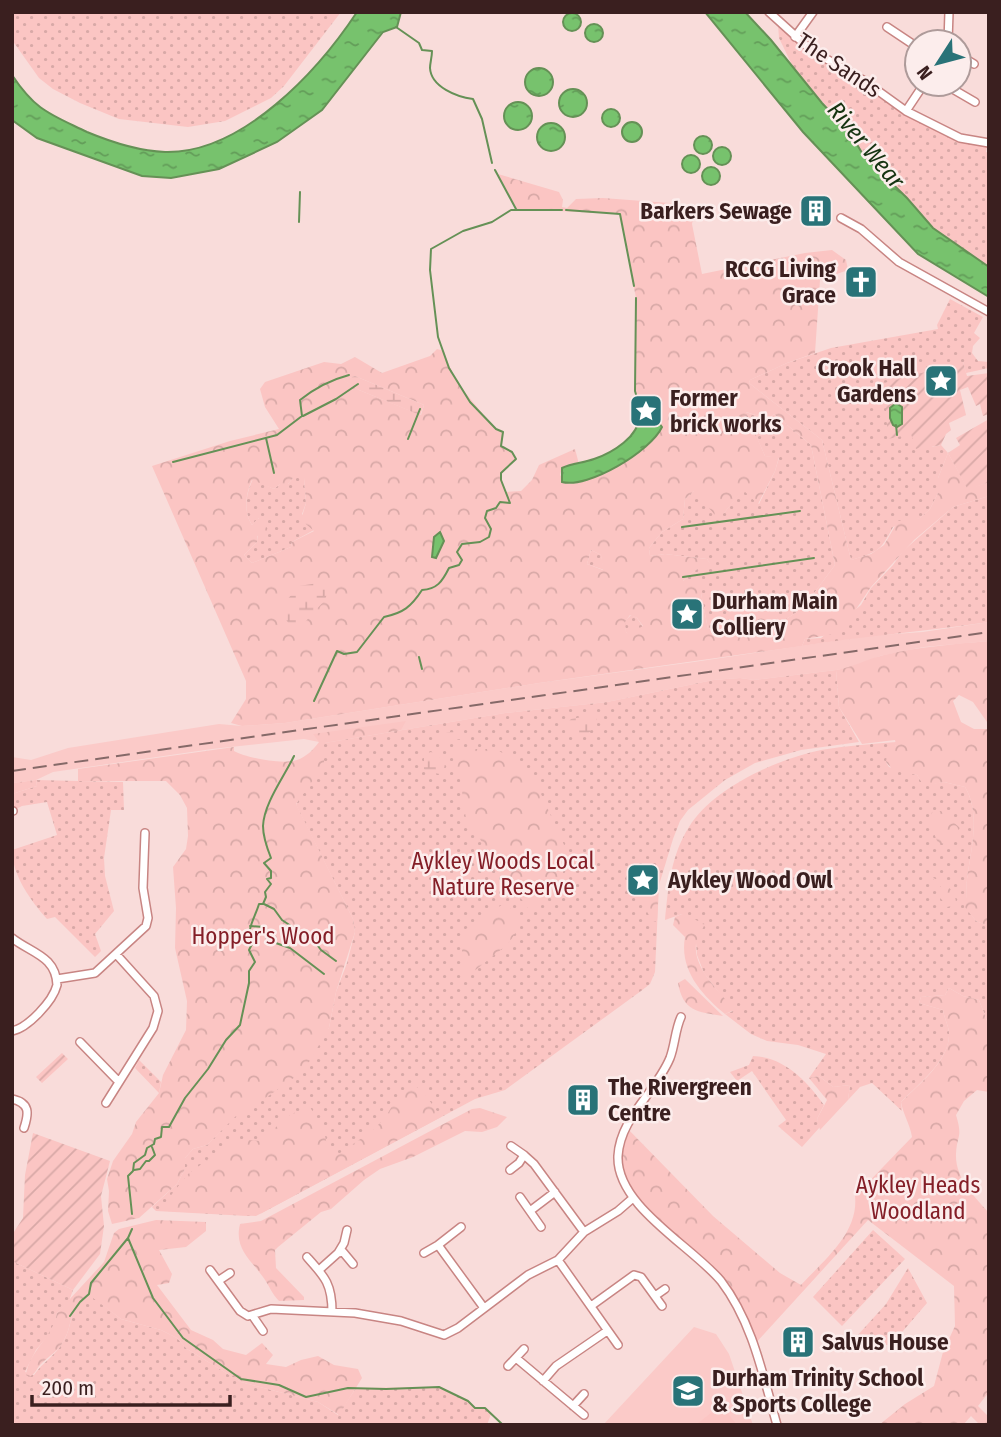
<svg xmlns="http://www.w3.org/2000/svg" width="1001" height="1437" font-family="'Fira Sans Condensed',sans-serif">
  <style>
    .built { fill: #fbcac8 }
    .grass { fill: url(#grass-dots) }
    .forest { fill: url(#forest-crowns); fill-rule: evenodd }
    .wetland { fill: url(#wetland-marsh) }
    .garden { fill: url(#garden-furrows) }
    .pitch { fill: #fbc5c3 }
    .water { fill: url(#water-ripples); stroke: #659156; stroke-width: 2 }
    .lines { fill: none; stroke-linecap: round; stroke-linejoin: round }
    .stream { stroke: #659156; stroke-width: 2 }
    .minor-casing { stroke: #c88583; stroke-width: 10 }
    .minor { stroke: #fff; stroke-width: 7 }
    .rail { stroke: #856968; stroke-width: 2; stroke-dasharray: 14 7; stroke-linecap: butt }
    .labels { text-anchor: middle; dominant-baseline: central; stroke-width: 5; stroke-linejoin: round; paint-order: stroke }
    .street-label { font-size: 23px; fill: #3a1f1f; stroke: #fcedec }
    .poi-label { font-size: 23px; font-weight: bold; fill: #3a1f1f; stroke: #fcedec; text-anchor: start }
    .park-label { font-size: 23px; fill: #841e27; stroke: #fcedec }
    .water-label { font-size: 24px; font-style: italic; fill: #153311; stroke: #fcedec }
  </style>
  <defs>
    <pattern id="grass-dots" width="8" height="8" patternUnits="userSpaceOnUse" patternTransform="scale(1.75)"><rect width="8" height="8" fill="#fbc5c3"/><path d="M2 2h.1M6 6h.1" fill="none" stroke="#d8a9a7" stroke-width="1.8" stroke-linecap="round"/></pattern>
    <pattern id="forest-crowns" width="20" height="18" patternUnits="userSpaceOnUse" patternTransform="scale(1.75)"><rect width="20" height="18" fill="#fbc5c3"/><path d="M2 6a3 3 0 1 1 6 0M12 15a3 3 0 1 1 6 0" fill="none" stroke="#d8a9a7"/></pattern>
    <pattern id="wetland-marsh" width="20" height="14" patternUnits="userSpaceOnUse" patternTransform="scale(1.75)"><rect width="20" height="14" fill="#fbc5c3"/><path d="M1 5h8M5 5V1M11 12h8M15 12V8" fill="none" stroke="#d8a9a7"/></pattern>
    <pattern id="garden-furrows" width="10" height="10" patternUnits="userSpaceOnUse" patternTransform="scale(1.75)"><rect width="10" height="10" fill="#fbc5c3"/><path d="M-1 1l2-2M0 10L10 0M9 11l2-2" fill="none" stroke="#d8a9a7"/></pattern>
    <pattern id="water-ripples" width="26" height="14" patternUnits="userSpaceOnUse" patternTransform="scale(1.75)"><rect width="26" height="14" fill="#77c26d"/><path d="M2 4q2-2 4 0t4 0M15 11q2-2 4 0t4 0" fill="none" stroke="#639d59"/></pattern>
  </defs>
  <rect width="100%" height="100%" fill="#f9dcda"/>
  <path class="built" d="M989 622V641L924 647 880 656 853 667 836 670 754 680 740 678 713 680 607 702 505 713 324 743 304 739 212 749 53 772 36 780 12 783V757L31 760 68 748 219 724 242 726 285 723 539 683 694 662 867 636 923 632Z
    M694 1327 716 1334 729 1354 753 1425H603Z"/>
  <path class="grass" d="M12 12H341L284 86 271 98 225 121 188 127 119 119 80 103 53 89 39 78 12 40Z
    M778 25 799 45 829 66 860 83 904 115 958 142 987 146 986 152 989 153V267L933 228 907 198 864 156 850 133 794 69 779 38Z
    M950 299 983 317 974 333 980 338 973 346 972 353 978 361 989 362V368L966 373 963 362 911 434 930 443 932 447 941 445 948 453 938 478V493L930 509 920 518 893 527C881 551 876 553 851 560L822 440 749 383 750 380 787 363 831 348 938 329 937 325Z
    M745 412 769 419 774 414 811 445 835 565 803 608 780 623 771 609 708 629 701 593 682 582 697 569H713L707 559 665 554 650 556 649 548 662 532 683 519 685 499 695 490 724 513 743 489 759 504 775 471 779 458 765 456Z
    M293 478H304L306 503 302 514 314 530 292 542 291 547 252 563 244 555 257 542 259 518 252 525C243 512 246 493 253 479L274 489 280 484H288Z
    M989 496V622C927 631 864 636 802 646L805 639 821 638 861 605 871 588 893 565 903 551 953 507Z
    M591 550 601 555 604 570 587 564Z
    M631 615 637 618 643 627 628 635 626 632 624 622Z
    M836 670 839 707 859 742 801 750 755 763 725 780 688 810 680 821 673 839 659 885 655 972 650 984 641 991 505 1090 475 1099 262 1213 248 1216 156 1211 152 1207 177 1184 185 1169V1158L193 1149 207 1145 237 1114 255 1103 329 1028 336 992 347 963 355 932 353 919 296 805 324 743 505 713 607 702 713 680 740 678 754 680Z
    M896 742V745L886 762 889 767 917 775 924 785 944 782 965 787C981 814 971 849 967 879 966 889 968 896 965 906L976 921 989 926V1026L979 1000 963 996 949 988 945 995 921 997 919 1003 943 1010C944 1017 948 1025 949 1032 951 1060 918 1084 901 1102L902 1111 872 1083 860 1087 848 1100 850 1085 833 1087 819 1076 809 1078 826 1054 798 1045 767 1041 751 1034 725 1014 733 1011 704 973 697 955 696 943 682 914 665 920C668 888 671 855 689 827 713 788 777 759 821 750 845 746 871 744 896 742Z
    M36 780 123 782 124 810H111L104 858 105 876 114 911 95 934 101 951 95 957 55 917 47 919C31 901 12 875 12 850L57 835 47 802 22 806 12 811V794L37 786Z
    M753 1056C784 1057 807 1081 824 1105L817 1119 820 1127 802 1147 778 1126 786 1120 752 1071 737 1081 730 1072 749 1065Z
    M139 1060 161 1082 159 1093 135 1068Z
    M873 1230 905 1259 842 1326 813 1297Z
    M12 1261 73 1290 69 1301 57 1313 55 1323 47 1337 36 1350 25 1372 34 1375C42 1363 56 1355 63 1342 75 1322 65 1314 89 1294L121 1319 161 1330 177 1338 187 1349 241 1382 318 1402 338 1415 356 1388 439 1387 468 1401 475 1408H485L491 1414 487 1425H12Z
    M908 1268 927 1303 891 1345H881L865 1350 857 1336 886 1304Z"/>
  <path class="forest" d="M498 174 559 192 563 200 562 207 567 208 576 199 603 198 696 205 692 224 702 274 805 253 832 250 846 260 848 270 820 280 815 353 787 363 750 380 749 383 822 440 851 560 871 554 884 545 898 521 920 518 930 509 938 493V478L948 453 968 489 989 482V496L953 507 914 540 871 587 840 633 805 639 802 646 539 683 285 723 242 726 231 723 246 699V681L152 466 230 441 279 429 265 407 260 389 265 382 324 362 341 364 355 357 382 373 430 356 437 349 444 351C454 385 474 402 496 429L503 432 501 446 512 452 516 459 501 474V480L506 492 521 491 532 480 539 465 575 449 579 464H570L562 468 560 475 569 484C596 480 650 454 662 427L656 419 662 408 639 405 635 391 636 298 620 214 517 209ZM355 376 424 405 421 415 359 390 344 380ZM746 412 769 419 774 414 811 445 835 565 803 608 780 623 772 609 741 605 726 622 708 629 701 593 706 580 683 581 697 569H714L707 559 665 554 650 556 649 548 662 532 683 519 685 499 694 491 715 515 724 513 743 490 758 504 775 471 779 457 765 456ZM293 478H304L306 503 301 520 314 531 292 542 291 547 252 563 244 555 257 542V536L269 530 258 518 252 525C243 512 246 493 252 480L274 489 280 484H288ZM591 550 601 555 603 570 587 564ZM630 615 637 618 643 626 628 634 626 632 625 622Z
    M989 641V926L976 921 964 906C968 896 966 889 967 879 971 849 981 814 965 787L944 782 924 786 917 775 893 770 886 762 887 755 896 745 895 740 862 744 839 707 836 670C853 667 867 659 884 655 918 647 953 644 989 641ZM959 695 973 702 987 722V729H974L961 722 953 701Z
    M406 721 401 730 324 743V765L296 804 353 919 355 932 336 992 329 1028 309 1062 295 1077 267 1097 237 1115 207 1145 193 1149 185 1158V1169L177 1184 139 1218 112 1224 108 1211 109 1191 107 1179 113 1161 132 1134 136 1122 159 1093 163 1075 186 1030 187 1001 175 948 176 908 173 867 186 849 188 836 187 808 180 795 166 781H78V769L234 747V751C247 758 282 765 297 760 306 757 313 750 319 742L313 734Z
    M475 749H496L520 764 537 785 565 847 563 873 551 895 529 910 466 819 460 778 453 764 455 751Z
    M36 780 37 786 12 794V783Z
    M941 811 960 828 948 844 938 843C934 833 929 823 932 812Z
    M631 875 640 880 658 900 657 921 653 922 626 876Z
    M931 877C944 882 957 890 956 905L947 907 939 896 942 888Z
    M506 902 521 925 508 944 473 972 461 973 463 931Z
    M682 914 705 924C702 930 697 938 696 944 693 969 721 992 734 1010L725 1014C702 995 679 970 685 937L673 925 675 917Z
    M685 979 723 1016C697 1012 683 1011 678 983Z
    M949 988 963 996 979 1000 989 1026V1092L977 1090 964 1101 956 1115C963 1138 957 1134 956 1154 955 1178 974 1196 989 1213L987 1374 989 1385 987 1390 989 1392 978 1406 989 1417V1425H980L971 1416 963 1425H879L905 1404 934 1386 943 1352 955 1326 954 1286 868 1220 754 1345 720 1281 644 1209 621 1174V1140L626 1127 713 1216 780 1273 801 1285C824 1260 859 1233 855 1196L912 1137C910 1124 903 1114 901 1102 918 1085 951 1060 949 1032 948 1025 944 1017 943 1010L919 1003 921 997 945 995Z
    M819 1076 833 1087 850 1085 848 1100 820 1130 817 1119 827 1100 809 1078Z
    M413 1085 422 1090 441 1117 256 1216 167 1211 168 1199 188 1174 236 1139 260 1141 291 1114 310 1107 324 1131 329 1155 335 1157C349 1145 367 1137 380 1123 394 1109 392 1096 413 1085Z
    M480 1108 507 1117 497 1127 482 1132 465 1131 413 1157 380 1169 364 1180 331 1209 321 1212 278 1247 275 1250 276 1268 304 1297V1300L279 1301C272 1294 269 1285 263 1277 250 1259 234 1248 240 1224L261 1221 451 1120 472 1109Z
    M156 1220 206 1222V1231L186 1247 159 1250 172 1274 169 1283 157 1285 191 1330 213 1340 223 1349 246 1355 262 1343 273 1355 266 1364 286 1367 301 1360 318 1356 334 1365 358 1369 362 1378 339 1415 318 1402 241 1382 187 1349 177 1338 161 1330 121 1319 89 1295C65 1313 75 1322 63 1342 58 1352 47 1357 40 1365 36 1370 35 1374 29 1377L26 1375C29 1351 53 1337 57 1313L104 1262 114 1233 119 1229Z"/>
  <path class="wetland" d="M355 376 424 405 420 415 359 390 343 380Z
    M331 581 325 600 295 633 279 609 299 586Z
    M593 715 597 719C596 729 587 735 578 739L566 733 564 727 571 719Z
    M459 730 462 732 461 739 453 740 448 747H443L439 738 441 734Z
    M431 752 436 754 445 763 444 769 440 774 427 772 424 769V754Z"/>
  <path class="garden" d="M963 362 967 376 989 373V414L983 416 980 404 976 406 968 387 960 390 966 415 949 423 951 430 946 434 941 445 931 447 930 444 916 449 911 434 888 439 884 383Z
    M989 419V482L968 490 948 453 960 445 956 438Z
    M62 1053 68 1059 42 1083 36 1077Z
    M33 1133 110 1161 101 1196 104 1226 100 1254 73 1290 12 1261V1235L23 1218 25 1175Z"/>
  <path class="pitch" d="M721 1405 737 1425H698L697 1424Z"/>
  <path class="water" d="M357 12H401L397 27 383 32 322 110 277 142 219 169 171 178 142 176 37 138 12 120V75C36 111 50 114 87 132 111 142 138 151 165 152 242 154 318 71 357 12Z
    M705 12H745L771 40 822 103 850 133 864 156 907 198 933 228 989 267V297L918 254 803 132Z
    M563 22a9 9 0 1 1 18 0a9 9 0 1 1-18 0Z
    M585 33a9 9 0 1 1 18 0a9 9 0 1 1-18 0Z
    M525 82a14 14 0 1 1 28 0a14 14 0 1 1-28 0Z
    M559 103a14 14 0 1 1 28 0a14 14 0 1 1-28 0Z
    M504 116a14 14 0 1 1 28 0a14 14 0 1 1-28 0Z
    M602 118a9 9 0 1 1 18 0a9 9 0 1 1-18 0Z
    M622 132a10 10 0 1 1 20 0a10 10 0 1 1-20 0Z
    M537 137a14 14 0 1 1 28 0a14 14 0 1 1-28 0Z
    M694 145a9 9 0 1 1 18 0a9 9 0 1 1-18 0Z
    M713 156a9 9 0 1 1 18 0a9 9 0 1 1-18 0Z
    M682 164a9 9 0 1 1 18 0a9 9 0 1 1-18 0Z
    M702 176a9 9 0 1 1 18 0a9 9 0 1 1-18 0Z
    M896 403 902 407V424L897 427 893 425 890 418V408Z
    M645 413 656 419 662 427C651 451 588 489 562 482V468C572 463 583 463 594 459 612 453 640 436 639 416L644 419Z
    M440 532 444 541 436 558 432 557 434 537Z"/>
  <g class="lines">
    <path class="stream" d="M396 27 419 43 422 50 432 51C432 57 430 63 430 68 431 87 457 97 473 99L482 119 492 163
      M495 170 516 209
      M566 210 620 214 634 286
      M299 222 300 192
      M636 298 635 391 639 405 645 413
      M303 416 336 399 358 384
      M896 425 897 435
      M266 438 274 473
      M408 439 420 409
      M173 462 277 435 302 416 300 400C315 388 330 380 349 375
      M682 527 800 511
      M683 577 814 558
      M419 657 422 669
      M314 701 337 651 344 654 357 652 384 617C403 613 411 607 422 590 437 589 442 582 449 568L459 565 462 560 457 552 462 544 480 542 489 537 491 529 485 518 487 511 496 508 500 502 510 503 501 480V473L516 459 512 452 501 446 503 432 496 429 470 402 449 368 438 337 430 270 431 249 463 231 492 222 511 210H562
      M264 904 274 909 282 920 315 942 321 950 336 961
      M250 926 264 927 273 942 290 948 324 974
      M134 1170 140 1169 146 1161H149L155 1155 152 1147
      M132 1214 128 1176 133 1171 134 1163 145 1155 147 1148 154 1144 155 1139 161 1137 162 1127H169L185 1098 208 1069 226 1040 240 1025 249 983V971L255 962 249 950 252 944C245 930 255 918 259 904H263L266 897 265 892 271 884 267 879 271 878V871L264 863 271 858C267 848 263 837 263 826 264 803 284 777 294 756
      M132 1229 128 1238 153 1298 183 1338 241 1379 279 1385 306 1397 348 1388 386 1389 439 1387 468 1401 475 1408H485L503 1425
      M70 1316 80 1302 89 1294 91 1283 128 1238"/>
    <defs>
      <path id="minor" d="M769 12 811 50 863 80 906 111 960 138 989 143
        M887 27 917 47
        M795 37 813 12
        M948 42 949 12
        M959 55 974 64
        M944 84 975 102
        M906 111 924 84
        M841 218 861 229 899 262 989 312
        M12 811H13
        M12 938C31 953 56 956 57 985 53 1001 28 1028 12 1031
        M57 979 95 973 146 926 148 918 143 888 145 833
        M681 1017C675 1030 675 1045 670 1058 656 1092 620 1118 618 1156 616 1206 692 1246 721 1281 753 1323 763 1376 777 1425
        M80 1042 119 1082
        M12 1099C30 1103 29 1113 24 1128
        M106 1103 153 1028 158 1011 154 996 116 954
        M511 1146 524 1155
        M510 1170 519 1163 524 1155 534 1164 584 1232
        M520 1197 541 1227
        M530 1211 555 1192
        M438 1245 484 1308
        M338 1253 344 1243 347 1230
        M424 1253 438 1245 461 1227
        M307 1257C325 1277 332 1284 332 1312
        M558 1260 618 1345
        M210 1270 240 1311 248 1316 271 1309 355 1313 401 1321 444 1335 458 1328 528 1275 558 1260 584 1232 618 1211 633 1198
        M319 1270 338 1253 343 1252 353 1264
        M218 1281 230 1273
        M655 1296 665 1289
        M591 1306 634 1275 641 1277 662 1306
        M252 1315 263 1331
        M516 1358 584 1415
        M508 1366 524 1349
        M543 1381 556 1366 607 1331
        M573 1406 584 1394"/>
    </defs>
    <use href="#minor" class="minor-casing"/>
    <use href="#minor" class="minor"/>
    <path class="rail" d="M12 771 989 632"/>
  </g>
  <defs>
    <symbol id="building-square" viewBox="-11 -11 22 22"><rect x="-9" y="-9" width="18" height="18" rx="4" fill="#297378" stroke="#fcedec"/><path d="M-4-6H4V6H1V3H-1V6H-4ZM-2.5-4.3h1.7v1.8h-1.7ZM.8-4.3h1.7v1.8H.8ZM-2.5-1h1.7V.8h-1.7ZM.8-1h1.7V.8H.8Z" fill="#fff"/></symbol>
    <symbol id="church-square" viewBox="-11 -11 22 22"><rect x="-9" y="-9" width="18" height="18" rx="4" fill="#297378" stroke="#fcedec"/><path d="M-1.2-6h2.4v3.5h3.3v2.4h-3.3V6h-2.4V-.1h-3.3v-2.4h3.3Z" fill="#fff"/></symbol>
    <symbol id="sight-square" viewBox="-11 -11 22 22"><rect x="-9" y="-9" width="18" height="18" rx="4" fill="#297378" stroke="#fcedec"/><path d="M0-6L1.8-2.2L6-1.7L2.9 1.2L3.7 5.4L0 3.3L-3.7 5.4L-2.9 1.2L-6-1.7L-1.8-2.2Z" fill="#fff"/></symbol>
    <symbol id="school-square" viewBox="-11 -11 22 22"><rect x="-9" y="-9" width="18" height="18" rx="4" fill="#297378" stroke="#fcedec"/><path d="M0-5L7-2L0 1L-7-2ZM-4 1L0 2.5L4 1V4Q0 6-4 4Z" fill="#fff"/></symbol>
  </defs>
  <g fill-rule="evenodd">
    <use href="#building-square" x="797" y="192" width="38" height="38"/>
    <use href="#church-square" x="842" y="263" width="38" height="38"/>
    <use href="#sight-square" x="922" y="362" width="38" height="38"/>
    <use href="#sight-square" x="627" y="392" width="38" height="38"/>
    <use href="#sight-square" x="668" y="595" width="38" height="38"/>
    <use href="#sight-square" x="624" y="861" width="38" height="38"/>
    <use href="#building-square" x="564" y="1081" width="38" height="38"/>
    <use href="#building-square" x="779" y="1323" width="38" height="38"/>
    <use href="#school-square" x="669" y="1372" width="38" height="38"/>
  </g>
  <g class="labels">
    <g class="street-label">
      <text transform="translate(839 65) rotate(34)">The Sands</text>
    </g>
    <g class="poi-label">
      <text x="792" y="211" text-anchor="end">Barkers Sewage</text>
      <text x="836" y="269" text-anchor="end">RCCG Living<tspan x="836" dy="26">Grace</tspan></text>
      <text x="916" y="368" text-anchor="end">Crook Hall<tspan x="916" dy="26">Gardens</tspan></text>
      <text x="670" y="398">Former<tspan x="670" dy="26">brick works</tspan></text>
      <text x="712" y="601">Durham Main<tspan x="712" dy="26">Colliery</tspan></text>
      <text x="668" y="880">Aykley Wood Owl</text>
      <text x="608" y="1087">The Rivergreen<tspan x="608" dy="26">Centre</tspan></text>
      <text x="822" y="1342">Salvus House</text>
      <text x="712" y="1378">Durham Trinity School<tspan x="712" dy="26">&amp; Sports College</tspan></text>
    </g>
    <g class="park-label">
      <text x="503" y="861">Aykley Woods Local<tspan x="503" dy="26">Nature Reserve</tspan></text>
      <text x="263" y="936">Hopper's Wood</text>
      <text x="918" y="1185">Aykley Heads<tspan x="918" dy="26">Woodland</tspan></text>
    </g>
    <g class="water-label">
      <text transform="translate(866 145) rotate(50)">River Wear</text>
    </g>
  </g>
  <rect width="1001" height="1437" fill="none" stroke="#3a1f1f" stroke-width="28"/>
  <g transform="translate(938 63) rotate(234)"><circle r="33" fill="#fcedec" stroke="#ae9b9a" stroke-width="2"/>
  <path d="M0-5L12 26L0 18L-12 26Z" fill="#297378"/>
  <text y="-10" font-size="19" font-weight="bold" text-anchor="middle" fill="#3a1f1f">N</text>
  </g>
  <path d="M32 1395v10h198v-10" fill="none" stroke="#3a1f1f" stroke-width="3.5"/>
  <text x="42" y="1395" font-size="21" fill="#3a1f1f" stroke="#fcedec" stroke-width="5" paint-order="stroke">200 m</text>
</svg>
